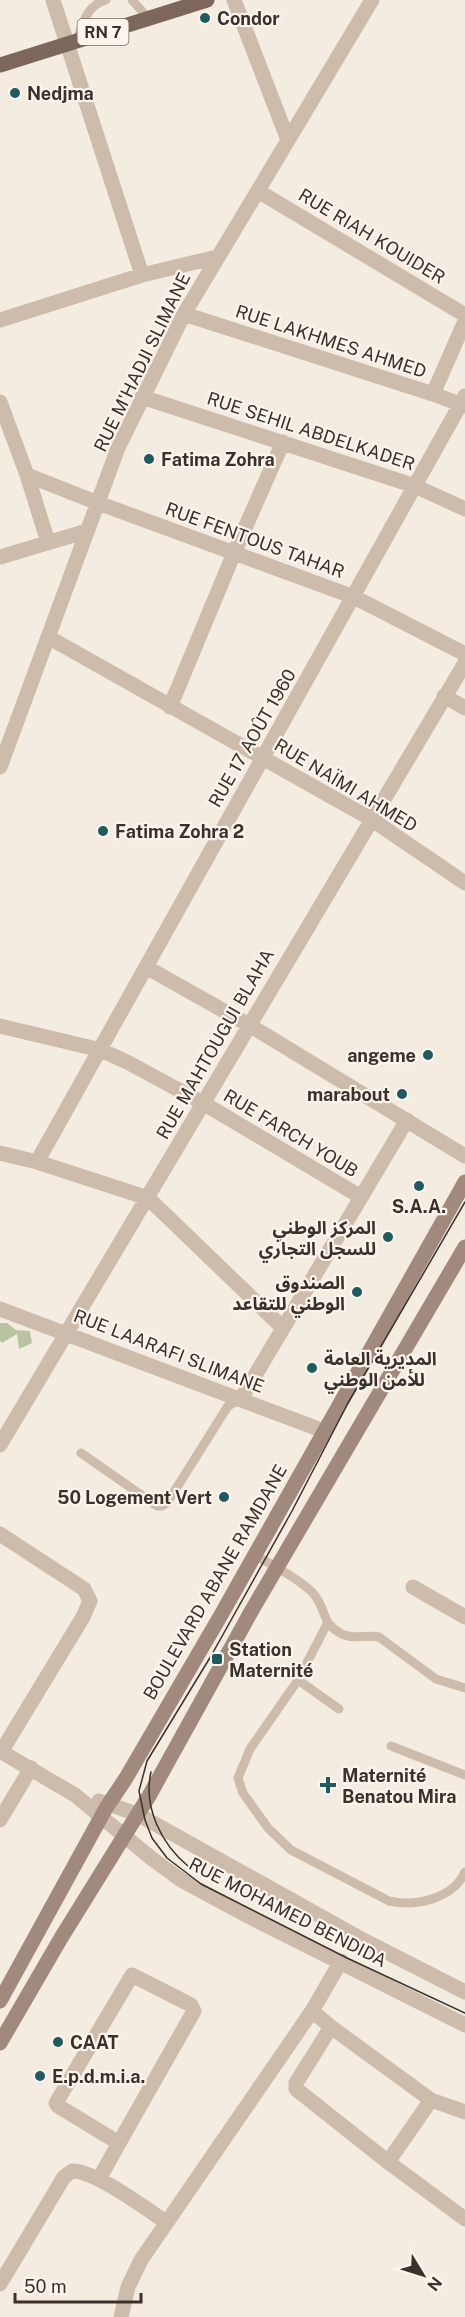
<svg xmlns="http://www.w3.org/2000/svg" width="465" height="2317" font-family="'Public Sans','Noto Sans Arabic',sans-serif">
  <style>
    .green { fill: #b8c4a0 }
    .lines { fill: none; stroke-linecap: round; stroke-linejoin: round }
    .service { stroke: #cdbbac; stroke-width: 9 }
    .minor { stroke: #cdbbac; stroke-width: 15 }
    .tertiary { stroke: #cdbbac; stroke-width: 15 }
    .secondary { stroke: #a18a7d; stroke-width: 15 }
    .primary { stroke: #7d675c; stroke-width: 15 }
    .tram { stroke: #3b302b; stroke-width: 1.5 }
    .poi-dot { fill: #1f5a5e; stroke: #fbf5ee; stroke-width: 2 }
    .labels { text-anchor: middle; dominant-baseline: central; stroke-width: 4.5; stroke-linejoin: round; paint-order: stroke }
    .shield { fill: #fbf5ee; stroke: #756b66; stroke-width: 1.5 }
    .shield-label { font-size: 16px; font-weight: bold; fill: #3b302b }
    .poi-label { font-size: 18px; font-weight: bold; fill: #3b302b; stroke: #fbf5ee; text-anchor: start }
    .street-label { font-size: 18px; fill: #3b302b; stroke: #fbf5ee }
  </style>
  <rect width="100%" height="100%" fill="#f4ebe1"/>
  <path class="green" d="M0 1323H7L16 1330 30 1331 32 1343 19 1349 17 1334 2 1343 0 1341Z"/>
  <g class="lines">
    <path class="service" d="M132 0 148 18
      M77 40C83 23 87 5 106 0
      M81 1453 157 1506H162L167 1503 228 1406 241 1399
      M254 1555C268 1562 308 1584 316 1597 327 1613 322 1624 342 1634 353 1640 366 1634 379 1637L436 1679 465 1688
      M327 1624 298 1680 339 1709
      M298 1680 250 1749 238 1778 243 1793 268 1828 291 1850 389 1901C415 1907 453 1899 465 1872
      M391 1746 465 1775"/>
    <path class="minor" d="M53 0 142 275
      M234 0 288 140
      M258 191 465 315
      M184 314 433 394 465 406
      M0 320 142 275 217 257
      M433 394 465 321
      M142 397 415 486 465 509
      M0 402 27 475 48 542
      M27 475 98 503 354 597 465 654
      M0 557 87 531
      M48 637 371 819 465 883
      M444 696 465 708
      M170 707 234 553 283 442
      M0 767 118 448 184 314 372 0
      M146 967 249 1025 465 1156
      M0 1026 101 1050 127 1062 203 1103 361 1197
      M0 1153 37 1162 148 1198 283 1328
      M37 1162 465 396
      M0 1309 324 1431
      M241 1399 407 1120
      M0 1445 465 663
      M0 1534 84 1589 90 1601 83 1617 1 1752
      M413 1587 465 1617
      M0 1820 31 1768
      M132 1975 191 2005 194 2011 119 2143 58 2106 56 2103Z
      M312 2011 331 2027 431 2100 465 2112
      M331 2027 296 2083V2089L388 2162 465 2219
      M388 2162 431 2100
      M99 2179 119 2143
      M0 2284 64 2177 72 2171C94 2170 146 2209 166 2222
      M121 2317 128 2287 141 2260 312 2011 341 1961"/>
    <path class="tertiary" d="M0 1751 75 1795 151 1858 181 1880 244 1914 465 2025
      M99 1801 137 1814 365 1941 465 1992"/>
    <path class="secondary" d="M0 2001 106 1808 126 1778 221 1615 465 1182
      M0 2043 61 1938 149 1796 252 1610 465 1247"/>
    <path class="primary" d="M0 65 207 0"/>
    <path class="tram" d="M465 1202 348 1403 292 1511 211 1656 147 1761 139 1791 145 1820 152 1838 167 1858 201 1884 347 1958 465 2013
      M151 1772C143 1807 161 1844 189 1867"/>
  </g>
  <g class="poi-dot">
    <circle cx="205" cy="18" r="6"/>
    <circle cx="15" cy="93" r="6"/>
    <circle cx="149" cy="459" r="6"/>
    <circle cx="103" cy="831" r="6"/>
    <circle cx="428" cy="1055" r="6"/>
    <circle cx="402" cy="1094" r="6"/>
    <circle cx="419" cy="1186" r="6"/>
    <circle cx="388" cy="1237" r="6"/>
    <circle cx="357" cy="1292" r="6"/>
    <circle cx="312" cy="1368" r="6"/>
    <circle cx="224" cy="1497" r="6"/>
    <rect x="211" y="1653" width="12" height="12" rx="3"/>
    <path d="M325 1776h6v6h6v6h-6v6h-6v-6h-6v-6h6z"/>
    <circle cx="58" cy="2042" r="6"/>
    <circle cx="40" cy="2076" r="6"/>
  </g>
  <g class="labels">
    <rect class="shield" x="77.5" y="19" width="51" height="26" rx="4.5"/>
    <g class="shield-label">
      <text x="103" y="32">RN 7</text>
    </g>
    <g class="poi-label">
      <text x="217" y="18">Condor</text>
      <text x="27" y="93">Nedjma</text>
      <text x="161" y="459">Fatima Zohra</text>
      <text x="115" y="831">Fatima Zohra 2</text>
      <text x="416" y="1055" text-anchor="end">angeme</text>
      <text x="390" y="1094" text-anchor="end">marabout</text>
      <text x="419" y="1206" text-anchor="middle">S.A.A.</text>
      <text x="376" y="1227" text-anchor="end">المركز الوطني<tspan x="376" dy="21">للسجل التجاري</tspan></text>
      <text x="345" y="1282" text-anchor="end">الصندوق<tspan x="345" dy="21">الوطني للتقاعد</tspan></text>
      <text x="324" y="1358">المديرية العامة<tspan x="324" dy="21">للأمن الوطني</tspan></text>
      <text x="212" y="1497" text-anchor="end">50 Logement Vert</text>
      <text x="229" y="1649">Station<tspan x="229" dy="21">Maternité</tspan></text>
      <text x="342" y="1775">Maternité<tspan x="342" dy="21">Benatou Mira</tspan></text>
      <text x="70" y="2042">CAAT</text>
      <text x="52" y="2076">E.p.d.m.i.a.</text>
    </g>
    <g class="street-label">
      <text transform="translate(372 236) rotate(31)">RUE RIAH KOUIDER</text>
      <text transform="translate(331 341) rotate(18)">RUE LAKHMES AHMED</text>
      <text transform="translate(142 362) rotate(-64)">RUE M'HADJI SLIMANE</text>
      <text transform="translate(311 431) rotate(18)">RUE SEHIL ABDELKADER</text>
      <text transform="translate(255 540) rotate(20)">RUE FENTOUS TAHAR</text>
      <text transform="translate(252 738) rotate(-60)">RUE 17 AOÛT 1960</text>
      <text transform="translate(346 785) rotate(31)">RUE NAÏMI AHMED</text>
      <text transform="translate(215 1044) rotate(-60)">RUE MAHTOUGUI BLAHA</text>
      <text transform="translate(291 1133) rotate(31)">RUE FARCH YOUB</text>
      <text transform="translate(169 1351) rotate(21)">RUE LAARAFI SLIMANE</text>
      <text transform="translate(215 1582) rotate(-60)">BOULEVARD ABANE RAMDANE</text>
      <text transform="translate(288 1912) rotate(27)">RUE MOHAMED BENDIDA</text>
    </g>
  </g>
  <g transform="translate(423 2275) rotate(128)" stroke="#fbf5ee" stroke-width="4.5" paint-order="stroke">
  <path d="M0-4.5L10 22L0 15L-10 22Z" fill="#3b302b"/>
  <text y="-9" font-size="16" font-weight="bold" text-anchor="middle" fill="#3b302b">N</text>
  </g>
  <path d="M15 2293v9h126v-9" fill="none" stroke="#3b302b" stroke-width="3"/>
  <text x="24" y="2293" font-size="18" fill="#3b302b" stroke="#fbf5ee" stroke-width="4.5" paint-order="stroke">50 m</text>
</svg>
